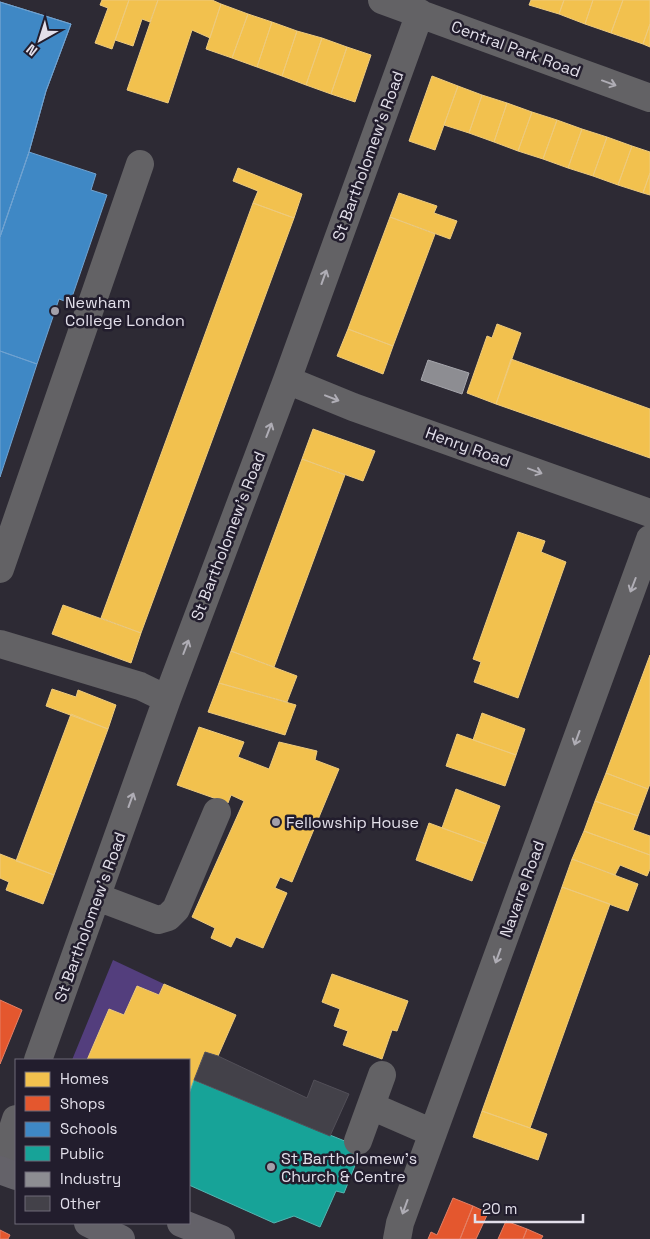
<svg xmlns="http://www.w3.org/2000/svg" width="650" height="1239" font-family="'Space Grotesk',sans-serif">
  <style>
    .green { fill: #533e7d }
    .homes { fill: #f2c14e; stroke: #edca7d }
    .shops { fill: #e4572e; stroke: #e38066 }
    .schools { fill: #3f88c5; stroke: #70a2d0 }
    .public { fill: #17a398; stroke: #54b5b1 }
    .industry { fill: #8d8d92; stroke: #a6a6ac }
    .building { fill: #434149; stroke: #524f58 }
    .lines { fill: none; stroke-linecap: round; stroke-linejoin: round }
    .minor { stroke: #636265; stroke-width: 28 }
    .major { stroke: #646269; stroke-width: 28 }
    .oneway { stroke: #afadb5 }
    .poi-dot { fill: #a3a0aa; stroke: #221d2d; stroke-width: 2 }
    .labels { text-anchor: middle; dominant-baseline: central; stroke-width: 5; stroke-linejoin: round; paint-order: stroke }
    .street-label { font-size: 16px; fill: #e2dfea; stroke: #221d2d }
    .poi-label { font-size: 16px; fill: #e2dfea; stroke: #221d2d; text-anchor: start }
  </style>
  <rect width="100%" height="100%" fill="#2d2a34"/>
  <path class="green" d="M113 960 164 984 159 995 137 986 124 1015 109 1009 87 1060H72Z"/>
  <path class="homes" d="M102 0H129L112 49 95 43 108 8 100 5Z
    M129 0H158L150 22 142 19 133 46 115 40Z
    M158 0H212L221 4 210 38 192 30 168 103 127 90Z
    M531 0H564L559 14 529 5Z
    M564 0H593L585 24 559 14Z
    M593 0H623L611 33 585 24Z
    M623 0H650V24L643 44 611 33Z
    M221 4 248 14 232 58 206 49Z
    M248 14 272 22 257 67 232 58Z
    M272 22 297 31 282 76 257 67Z
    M650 24V47L643 44Z
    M297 31 322 38 306 85 282 76Z
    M322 38 347 47 331 94 306 85Z
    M347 47 371 55 355 102 331 94Z
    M432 76 458 86 435 150 409 141Z
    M458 86 482 95 469 133 444 125Z
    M482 95 507 103 494 142 469 133Z
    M507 103 532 112 518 151 494 142Z
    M532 112 557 120 543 159 518 151Z
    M557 120 582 129 568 168 543 159Z
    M582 129 607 137 593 176 568 168Z
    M607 137 632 146 618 185 593 176Z
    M632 146 650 152V173L643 193 618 185Z
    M238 168 302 194 294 218 253 203 258 191 233 181Z
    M650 173V195L643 193Z
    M399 193 437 206 434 213 457 221 450 239 390 217Z
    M253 203 294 218 141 633 101 618Z
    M390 217 435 234 393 346 348 329Z
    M497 324 521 333 496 404 467 393 487 336 492 338Z
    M348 329 393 346 383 374 337 356Z
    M511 359 650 409V458L496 404Z
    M313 429 375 451 363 481 302 459Z
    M302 459 345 475 274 667 231 651Z
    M518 532 545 541 541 552 566 562 518 698 474 682 481 662 473 659Z
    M63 605 141 633 131 663 52 634Z
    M231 651 297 676 287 702 219 683Z
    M650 655V784L648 789 606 773Z
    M219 683 296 705 285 735 208 712Z
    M52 689 76 697 78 690 116 705 108 729 46 706Z
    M482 713 525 729 516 755 473 740Z
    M71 714 108 729 54 875 16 861Z
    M199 727 244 742 238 757 269 769 279 742 317 751 315 760 339 769 292 882 280 877 275 888 287 893 263 948 236 937 231 947 211 938 215 928 192 917 244 801 231 795 228 803 177 785Z
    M457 734 516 755 505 786 446 766Z
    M606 773 648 789 638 816 595 801Z
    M456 789 500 806 486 844 442 828Z
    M595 801 638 816 633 830 650 836V855L584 831Z
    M429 823 486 844 472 881 416 860Z
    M584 831 650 855V869L647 876 620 865 615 875 572 859Z
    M0 854 54 875 43 904 6 890 9 882 0 878Z
    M572 859 638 884 628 911 562 887Z
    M562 887 610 904 530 1128 482 1111Z
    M332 974 408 1001 397 1031 392 1030 382 1059 343 1045 348 1031 334 1026 340 1009 322 1002Z
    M164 984 236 1015 218 1056 205 1052 189 1094V1060H87L109 1009 124 1015 137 986 159 995Z
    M482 1111 547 1134 538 1160 473 1137Z"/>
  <path class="shops" d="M0 1000 22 1010 0 1064Z
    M453 1198 473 1206 460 1239H428L431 1232 437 1235Z
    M473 1206 488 1213 476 1239H460Z
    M506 1221 527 1229 523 1239H498Z
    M527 1229 543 1236 541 1239H523Z
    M0 1230 10 1235 8 1239H0Z"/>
  <path class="schools" d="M0 2 71 24 46 91 29 152 0 237Z
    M0 2 71 24 46 91 29 152 0 237Z
    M29 152 96 174 91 190 107 195 70 303 59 299 37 364 0 351V237Z
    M0 351 37 364 0 477Z"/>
  <path class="public" d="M194 1080 362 1148 344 1193 336 1191 320 1227 294 1216 274 1223 189 1185V1094Z"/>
  <path class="industry" d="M428 360 469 373 462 394 421 380Z"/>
  <path class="building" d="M205 1052 218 1056 307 1098 314 1080 349 1094 330 1136 194 1080Z"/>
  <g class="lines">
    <path class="minor" d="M382 0 650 98
      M287 380 353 407 650 513
      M0 569 140 164
      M0 644 140 686 167 699
      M97 897 158 920 168 917 176 909 217 812
      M38 1060 167 699 287 380 420 13
      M371 1106 433 1133
      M358 1141 382 1075
      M0 1168 16 1119
      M397 1239 400 1223 650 539"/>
    <path class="major" d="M0 1170 16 1176
      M88 1223 121 1239
      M181 1223 221 1239"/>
  </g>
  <defs><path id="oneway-shaft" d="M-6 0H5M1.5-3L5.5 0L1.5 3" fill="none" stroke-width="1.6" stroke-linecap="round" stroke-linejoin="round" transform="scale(1.25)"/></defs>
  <g class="oneway">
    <use href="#oneway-shaft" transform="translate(609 83) rotate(20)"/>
    <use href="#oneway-shaft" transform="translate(324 277) rotate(-70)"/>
    <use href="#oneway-shaft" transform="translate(332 398) rotate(21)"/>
    <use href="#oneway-shaft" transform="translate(269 430) rotate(-69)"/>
    <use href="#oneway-shaft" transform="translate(535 471) rotate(20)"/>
    <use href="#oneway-shaft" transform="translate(633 585) rotate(111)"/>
    <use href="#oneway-shaft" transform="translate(186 647) rotate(-69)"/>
    <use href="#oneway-shaft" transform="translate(577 738) rotate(110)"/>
    <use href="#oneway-shaft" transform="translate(131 800) rotate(-70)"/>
    <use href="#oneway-shaft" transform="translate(498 956) rotate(110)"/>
    <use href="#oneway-shaft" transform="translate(405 1207) rotate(110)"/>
  </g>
  <g class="poi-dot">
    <circle cx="55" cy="311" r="5"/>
    <circle cx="276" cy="822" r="5"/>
    <circle cx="271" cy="1167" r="5"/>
  </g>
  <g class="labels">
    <g class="street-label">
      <text transform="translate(516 49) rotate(20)">Central Park Road</text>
      <text transform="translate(368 156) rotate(-70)">St Bartholomew's Road</text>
      <text transform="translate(468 447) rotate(20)">Henry Road</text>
      <text transform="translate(228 536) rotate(-69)">St Bartholomew's Road</text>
      <text transform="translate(522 889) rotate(-70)">Navarre Road</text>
      <text transform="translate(90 917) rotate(-70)">St Bartholomew's Road</text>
    </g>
    <g class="poi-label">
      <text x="65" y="302">Newham<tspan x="65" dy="18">College London</tspan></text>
      <text x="286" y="822">Fellowship House</text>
      <text x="281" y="1158">St Bartholomew's<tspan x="281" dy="18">Church &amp; Centre</tspan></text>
    </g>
  </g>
  <rect x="15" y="1059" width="175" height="165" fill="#221d2d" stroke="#6f6b79"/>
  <rect x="25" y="1072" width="25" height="15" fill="#f2c14e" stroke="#6f6b79"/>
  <text x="60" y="1084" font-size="15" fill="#e2dfea">Homes</text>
  <rect x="25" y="1096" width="25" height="15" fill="#e4572e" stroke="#6f6b79"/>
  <text x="60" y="1109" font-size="15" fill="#e2dfea">Shops</text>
  <rect x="25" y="1122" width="25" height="15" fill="#3f88c5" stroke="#6f6b79"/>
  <text x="60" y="1134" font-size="15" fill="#e2dfea">Schools</text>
  <rect x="25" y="1146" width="25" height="15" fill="#17a398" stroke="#6f6b79"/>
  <text x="60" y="1159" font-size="15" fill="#e2dfea">Public</text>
  <rect x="25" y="1172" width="25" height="15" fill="#8d8d92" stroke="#6f6b79"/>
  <text x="60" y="1184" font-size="15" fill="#e2dfea">Industry</text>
  <rect x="25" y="1196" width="25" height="15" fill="#434149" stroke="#6f6b79"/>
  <text x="60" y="1209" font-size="15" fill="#e2dfea">Other</text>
  <g transform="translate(40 40) rotate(219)" stroke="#221d2d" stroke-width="4" paint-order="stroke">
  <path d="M0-4L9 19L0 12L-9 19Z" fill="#e2dfea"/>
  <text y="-8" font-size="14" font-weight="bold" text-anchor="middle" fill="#e2dfea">N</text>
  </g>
  <path d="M475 1214v8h108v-8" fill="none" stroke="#e2dfea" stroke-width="2.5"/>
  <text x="482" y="1214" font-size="15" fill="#e2dfea" stroke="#221d2d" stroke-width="4" paint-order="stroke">20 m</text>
</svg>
